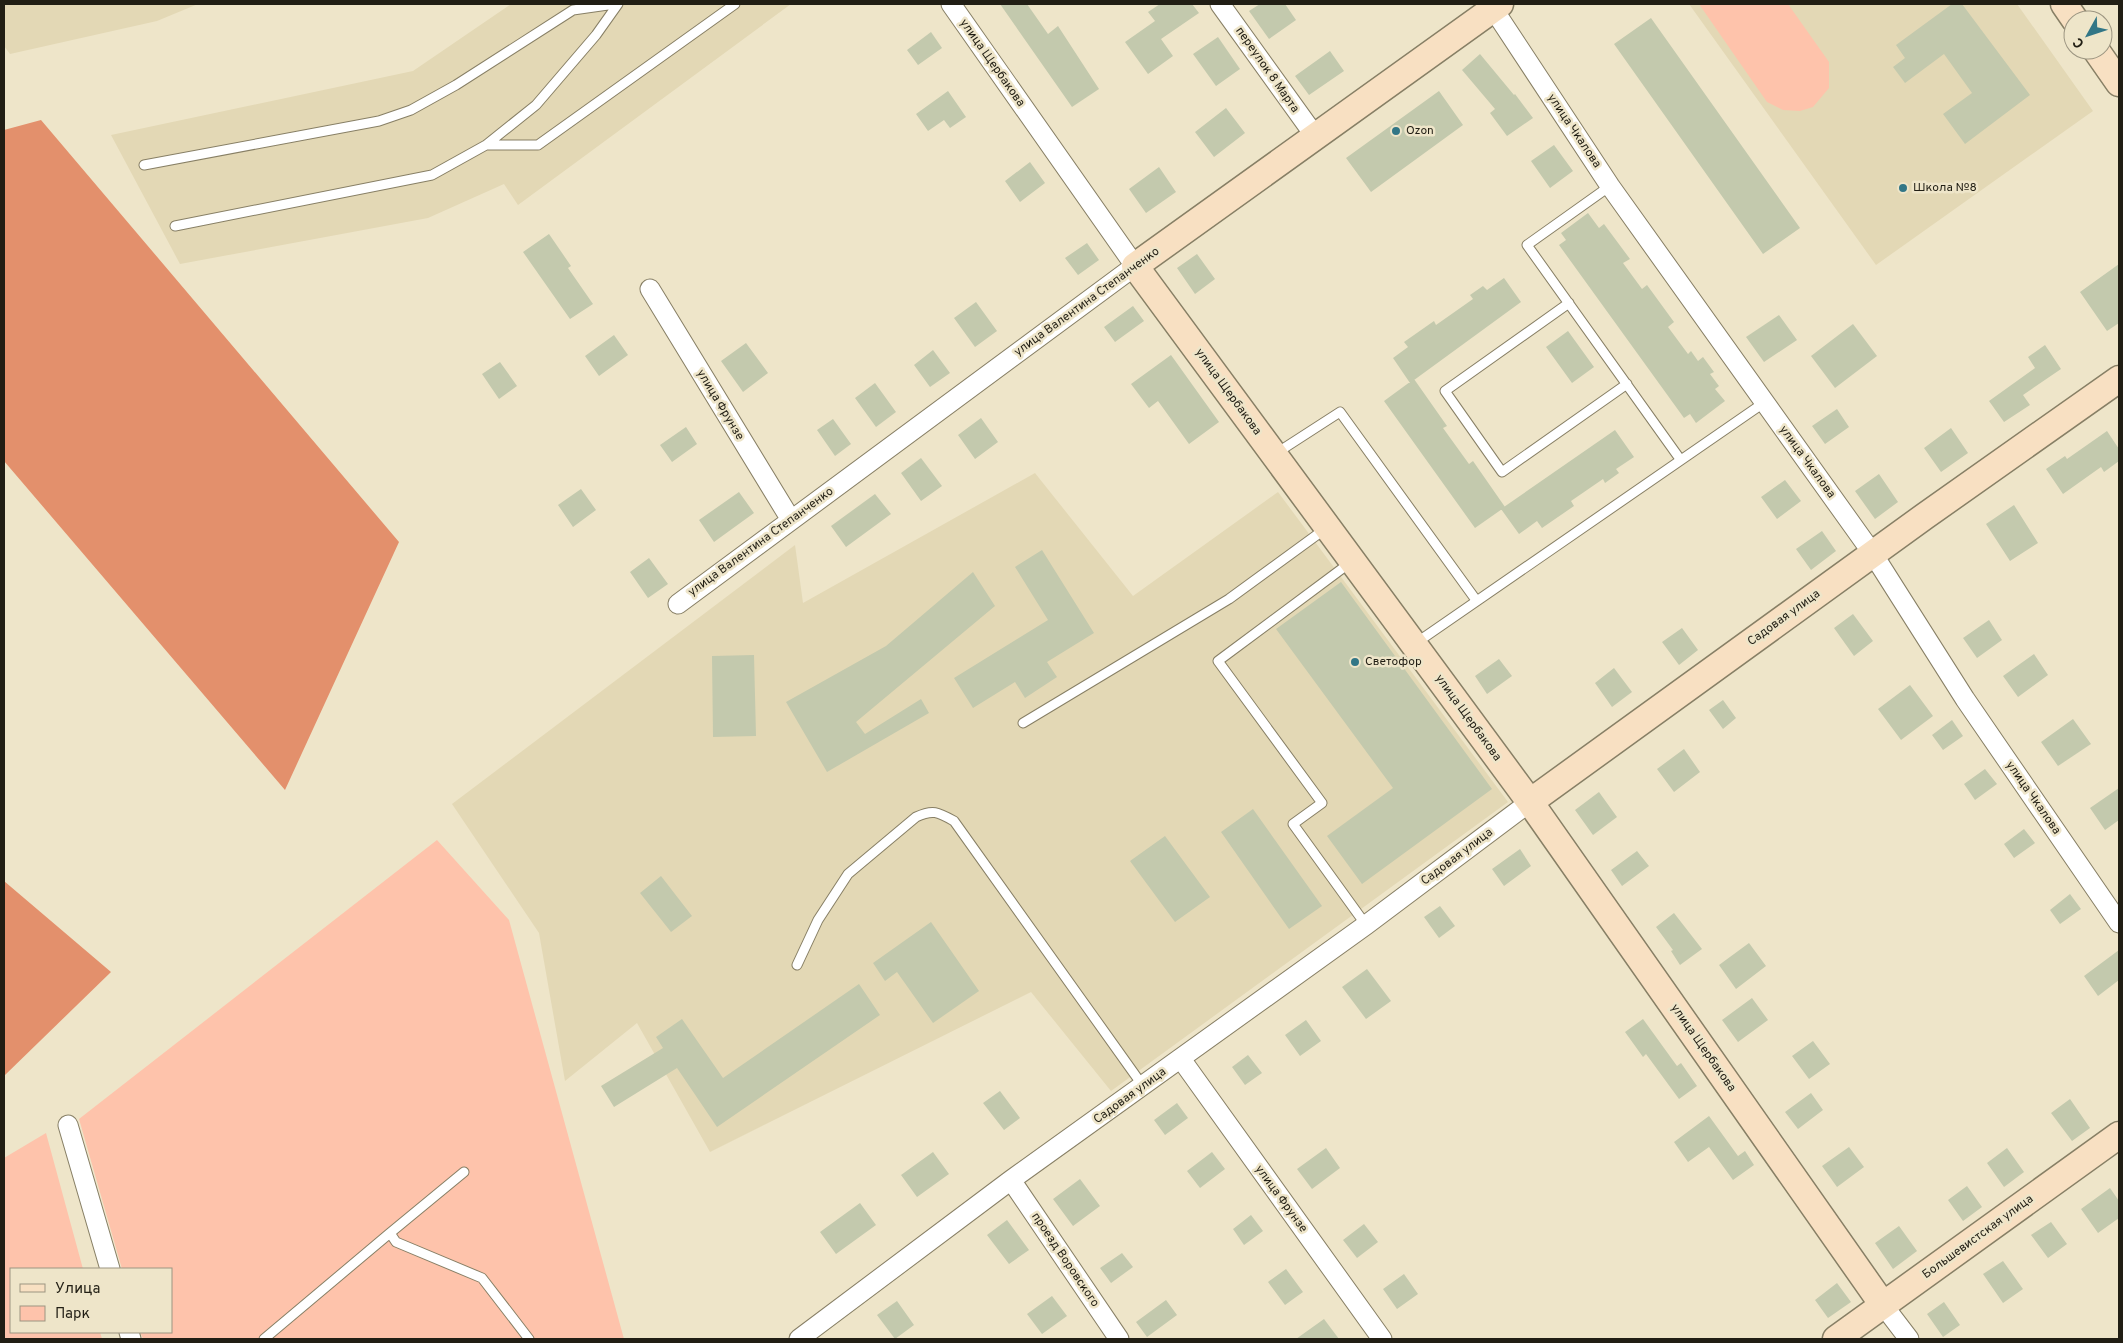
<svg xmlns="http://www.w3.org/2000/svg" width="2123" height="1343" font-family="Overpass,sans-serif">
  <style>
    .built { fill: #e3d8b5 }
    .green { fill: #fec3ab }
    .forest { fill: #e3906c }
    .building { fill: #c3c9ad }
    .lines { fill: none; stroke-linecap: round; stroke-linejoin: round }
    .lane-casing { stroke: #877f65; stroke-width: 11 }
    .street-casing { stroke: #877f65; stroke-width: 21 }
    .secondary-casing { stroke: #877f65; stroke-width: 29 }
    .lane { stroke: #fff; stroke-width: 9 }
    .street { stroke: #fff; stroke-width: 19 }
    .secondary { stroke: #f8e0c2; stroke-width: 26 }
    .poi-dot { fill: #327686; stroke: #eee5c9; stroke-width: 2 }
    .labels { text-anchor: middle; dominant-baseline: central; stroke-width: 5; stroke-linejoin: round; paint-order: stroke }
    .street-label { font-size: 12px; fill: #211e14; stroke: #eee5c9 }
    .poi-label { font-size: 12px; fill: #211e14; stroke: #eee5c9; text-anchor: start }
  </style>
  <rect width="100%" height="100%" fill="#eee5c9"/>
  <path class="built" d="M4 4H198L157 21 10 54 4 46Z
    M511 4H791L518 205 504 184 428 218 180 264 111 135 413 71Z
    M1689 4H2017L2093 111 1876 265Z
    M1035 473 1133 596 1278 492 1508 802 1111 1091 1031 992 710 1152 637 1023 565 1081 539 933 452 804 795 545 803 603Z"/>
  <path class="green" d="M1699 4H1788L1829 62V88L1813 107 1800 111 1783 110 1767 102Z
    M437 840 509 920 624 1339H143L140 1332H171V1269H122L79 1119Z
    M46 1133 83 1269H11V1332H100L102 1339H4V1158Z"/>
  <path class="forest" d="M41 120 399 542 285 790 4 461V130Z
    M4 881 111 972 4 1076Z"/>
  <path class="building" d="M1000 4H1027L1048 34 1058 26 1099 89 1072 107Z
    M1160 4H1192L1199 13 1161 39 1173 56 1148 74 1125 42 1155 21 1148 12Z
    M1260 4H1285L1296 20 1269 39 1249 11Z
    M1952 4H1962L2030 95 1965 144 1943 114 1972 93 1944 54 1905 83 1893 67 1905 58 1896 45Z
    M1651 18 1800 228 1763 254 1614 44Z
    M931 32 942 48 918 65 907 50Z
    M1218 37 1240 69 1216 86 1193 54Z
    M1330 51 1344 71 1309 95 1295 76Z
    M1480 54 1514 95 1515 94 1533 118 1507 136 1490 113 1495 109 1462 70Z
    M948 91 966 117 950 128 944 120 928 131 916 114Z
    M1439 91 1463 125 1371 192 1346 158Z
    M1226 108 1245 133 1214 157 1195 132Z
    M1554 145 1573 171 1550 188 1531 161Z
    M1030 162 1045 183 1020 202 1005 181Z
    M1159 167 1176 192 1146 213 1129 189Z
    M1588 213 1599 228 1604 224 1630 259 1623 263 1642 289 1647 285 1674 322 1668 327 1688 354 1691 351 1698 361 1703 357 1714 372 1710 374 1719 386 1715 389 1725 401 1696 423 1690 414 1684 418 1559 245 1566 240 1561 233Z
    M549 234 571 266 568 268 593 304 570 319 523 252Z
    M1087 243 1099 260 1078 275 1065 258Z
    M1197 254 1215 279 1195 294 1177 268Z
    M2119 264V323L2107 331 2080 292Z
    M1504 278 1521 302 1410 383 1393 358 1408 347 1404 342 1434 321 1436 325 1473 299 1470 295 1483 286 1487 290Z
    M976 302 997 331 975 347 954 318Z
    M1133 306 1144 321 1115 342 1104 327Z
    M1779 315 1797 340 1764 362 1746 337Z
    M1853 324 1877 356 1835 388 1811 356Z
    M1568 331 1594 367 1572 383 1546 347Z
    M614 335 628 355 599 376 585 356Z
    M746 343 768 373 743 392 721 361Z
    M2045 345 2061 369 2023 395 2030 405 2004 422 1989 401 2035 368 2028 357Z
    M933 350 950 373 930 387 914 365Z
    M1171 355 1219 422 1189 444 1158 401 1149 408 1131 384Z
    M500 362 517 386 499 399 482 374Z
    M1414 379 1447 426 1443 428 1469 464 1473 461 1505 507 1475 528 1384 401Z
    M875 383 896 412 876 427 855 398Z
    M1837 409 1849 427 1825 444 1812 426Z
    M981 418 998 442 975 459 958 435Z
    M833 419 851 444 835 456 817 430Z
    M686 427 697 444 672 462 660 445Z
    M1951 428 1968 453 1941 472 1924 448Z
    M1615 430 1634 457 1616 469 1619 473 1605 483 1603 479 1571 501 1574 506 1542 528 1537 521 1519 534 1501 509Z
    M2107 431 2119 449V461L2104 472 2101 467 2063 494 2046 469 2065 456 2067 459Z
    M921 458 942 486 921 501 901 473Z
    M1879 474 1898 502 1875 519 1855 491Z
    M1785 480 1801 501 1777 519 1761 497Z
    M581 489 596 510 573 527 558 505Z
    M739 492 754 513 714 542 699 520Z
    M875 494 891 514 846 547 831 526Z
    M2014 505 2038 543 2010 561 1986 524Z
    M1822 531 1836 551 1811 570 1796 549Z
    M1042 550 1094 633 1047 662 1057 677 1025 698 1015 682 973 708 954 678 1048 620 1015 567Z
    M649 558 668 584 648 598 630 572Z
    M973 572 995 606 856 722 865 734 921 699 929 713 827 772 786 702 886 646Z
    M1341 582 1492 789 1362 884 1327 836 1393 788 1276 629Z
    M1853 614 1873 641 1854 656 1834 628Z
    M1989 620 2002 640 1977 658 1963 638Z
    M1682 628 1698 650 1679 665 1662 642Z
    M2034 654 2048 675 2018 697 2003 676Z
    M754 655 756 736 713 737 712 656Z
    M1499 659 1512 676 1487 694 1475 676Z
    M1614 668 1632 692 1612 707 1595 683Z
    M1910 685 1933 716 1901 740 1878 709Z
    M1723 700 1736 718 1723 729 1709 710Z
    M2073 719 2091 744 2058 766 2041 742Z
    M1952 720 1963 736 1943 750 1932 735Z
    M1684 749 1700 772 1674 792 1657 769Z
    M1985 769 1997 784 1975 800 1964 784Z
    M2119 788V820L2105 830 2090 808Z
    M1599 792 1617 817 1593 835 1575 810Z
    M1253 809 1322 906 1289 929 1221 832Z
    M2024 829 2035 843 2014 858 2004 844Z
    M1165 836 1210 897 1175 922 1130 861Z
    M1520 849 1531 866 1504 886 1492 869Z
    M1637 851 1649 866 1622 886 1611 870Z
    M661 876 692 916 671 932 640 893Z
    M2070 894 2081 909 2060 924 2050 910Z
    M1440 906 1455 926 1439 938 1424 917Z
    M1674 913 1702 949 1680 965 1671 951 1673 950 1656 927Z
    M931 922 979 991 933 1023 897 972 885 981 873 963Z
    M1749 943 1766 966 1736 989 1719 965Z
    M2119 950V980L2098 996 2084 976Z
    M1367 969 1391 1001 1366 1019 1342 987Z
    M859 984 880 1015 717 1127 677 1068 614 1107 601 1086 663 1048 656 1037 682 1019 723 1078Z
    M1752 998 1768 1020 1738 1042 1722 1020Z
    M1643 1019 1677 1066 1681 1063 1697 1086 1679 1099 1646 1054 1643 1057 1625 1032Z
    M1306 1020 1321 1041 1300 1056 1285 1035Z
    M1813 1041 1830 1064 1809 1079 1792 1056Z
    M1248 1055 1262 1073 1245 1085 1232 1067Z
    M1000 1091 1020 1118 1004 1130 983 1103Z
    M1811 1093 1823 1110 1798 1129 1785 1112Z
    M2070 1099 2090 1128 2072 1141 2051 1113Z
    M1177 1103 1188 1118 1165 1135 1154 1120Z
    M1709 1116 1738 1156 1745 1151 1754 1165 1733 1180 1709 1147 1688 1162 1674 1142Z
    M1849 1147 1864 1167 1837 1187 1822 1166Z
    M1326 1148 1340 1168 1312 1189 1297 1169Z
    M2007 1148 2024 1172 2004 1187 1987 1163Z
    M933 1152 949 1174 917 1197 901 1175Z
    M1212 1152 1225 1169 1200 1188 1187 1171Z
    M1080 1179 1100 1206 1073 1226 1053 1199Z
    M1967 1186 1982 1207 1963 1221 1948 1200Z
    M2110 1188 2119 1201V1218L2098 1233 2081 1209Z
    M860 1203 876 1225 836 1254 820 1232Z
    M1251 1215 1263 1231 1244 1245 1233 1229Z
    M1007 1220 1029 1250 1009 1264 987 1235Z
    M2051 1222 2067 1244 2048 1258 2031 1235Z
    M1364 1224 1378 1242 1357 1258 1343 1240Z
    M1899 1226 1917 1251 1893 1269 1875 1243Z
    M1122 1253 1133 1267 1111 1283 1100 1268Z
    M2003 1261 2023 1289 2003 1303 1983 1274Z
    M1286 1269 1303 1292 1285 1305 1268 1282Z
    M1404 1274 1418 1294 1397 1309 1383 1289Z
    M1837 1283 1851 1302 1828 1318 1815 1300Z
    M1052 1296 1067 1316 1042 1334 1027 1314Z
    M1166 1300 1177 1315 1147 1337 1136 1322Z
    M897 1301 914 1325 895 1339 877 1315Z
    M1944 1302 1960 1325 1943 1337 1927 1314Z
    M1324 1319 1339 1339H1296Z"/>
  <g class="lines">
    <defs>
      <path id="lane" d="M486 145 536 105 596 35 618 4
        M144 165 379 121 411 110 456 85 573 10 615 4
        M1610 186 1527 245 1680 459
        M175 226 432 175 486 145H538L735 4
        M1569 303 1445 391 1502 472 1627 384
        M1275 454 1340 412 1476 600
        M1351 562 1218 661 1322 803 1293 824 1366 925
        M1416 643 1765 402
        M1023 723 1229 599 1325 529
        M797 965 818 920 848 874 916 817C933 809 938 812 954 821L1143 1086
        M390 1233 464 1172
        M264 1339 390 1233 396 1242 482 1278 529 1339"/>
      <path id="street" d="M1220 4 1315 136
        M1490 4 1610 186 1873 554 1965 699 2119 923
        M650 289 791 520
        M678 604 1135 266 951 4
        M1181 1059 1382 1339
        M68 1125 110 1269
        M1011 1180 1119 1339
        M1883 1305 1909 1339
        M129 1332 131 1339
        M799 1339 1011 1180 1366 925 1530 802"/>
      <path id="secondary" d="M1500 4 1135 266 1530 802 1883 1305
        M2064 4 2075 20
        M2096 50 2119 83
        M1530 802 1925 516 2119 379
        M1836 1339 2119 1135"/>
    </defs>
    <use href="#lane" class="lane-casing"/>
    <use href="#street" class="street-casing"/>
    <use href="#secondary" class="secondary-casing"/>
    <use href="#lane" class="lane"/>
    <use href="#street" class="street"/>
    <use href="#secondary" class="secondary"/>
  </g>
  <g class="poi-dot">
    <circle cx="1396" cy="131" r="5"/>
    <circle cx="1903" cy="188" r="5"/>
    <circle cx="1355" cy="662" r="5"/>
  </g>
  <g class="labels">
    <g class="street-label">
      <text transform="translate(992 63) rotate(55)">улица Щербакова</text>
      <text transform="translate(1267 70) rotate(55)">переулок 8 Марта</text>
      <text transform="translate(1574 131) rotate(56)">улица Чкалова</text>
      <text transform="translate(1087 302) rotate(-36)">улица Валентина Степанченко</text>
      <text transform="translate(1228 392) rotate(54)">улица Щербакова</text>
      <text transform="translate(720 405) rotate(59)">улица Фрунзе</text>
      <text transform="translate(1807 462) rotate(54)">улица Чкалова</text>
      <text transform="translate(761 542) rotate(-36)">улица Валентина Степанченко</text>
      <text transform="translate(1784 618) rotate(-36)">Садовая улица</text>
      <text transform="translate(1468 718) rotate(54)">улица Щербакова</text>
      <text transform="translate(2033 798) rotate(55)">улица Чкалова</text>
      <text transform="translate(1457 857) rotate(-37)">Садовая улица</text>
      <text transform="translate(1703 1048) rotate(55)">улица Щербакова</text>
      <text transform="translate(1130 1096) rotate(-36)">Садовая улица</text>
      <text transform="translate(1281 1199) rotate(54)">улица Фрунзе</text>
      <text transform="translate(1978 1237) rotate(-36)">Большевистская улица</text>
      <text transform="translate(1065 1260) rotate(56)">проезд Воровского</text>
    </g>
    <g class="poi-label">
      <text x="1406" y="131">Ozon</text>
      <text x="1913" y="188">Школа №8</text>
      <text x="1365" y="662">Светофор</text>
    </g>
  </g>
  <rect width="2123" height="1343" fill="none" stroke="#211e14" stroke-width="10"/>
  <rect x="10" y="1268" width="162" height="65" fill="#eee5c9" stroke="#9c9581"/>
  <rect x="20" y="1284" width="25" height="8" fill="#f8e0c2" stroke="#9c9581"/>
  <text x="55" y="1293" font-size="15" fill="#211e14">Улица</text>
  <rect x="20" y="1306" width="25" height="15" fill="#fec3ab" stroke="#9c9581"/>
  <text x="55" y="1318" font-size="15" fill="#211e14">Парк</text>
  <g transform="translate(2088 35) rotate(230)"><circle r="24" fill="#eee5c9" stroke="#9c9581"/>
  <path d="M0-4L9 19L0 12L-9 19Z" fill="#327686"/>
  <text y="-8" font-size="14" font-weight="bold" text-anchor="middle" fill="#211e14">С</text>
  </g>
</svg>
